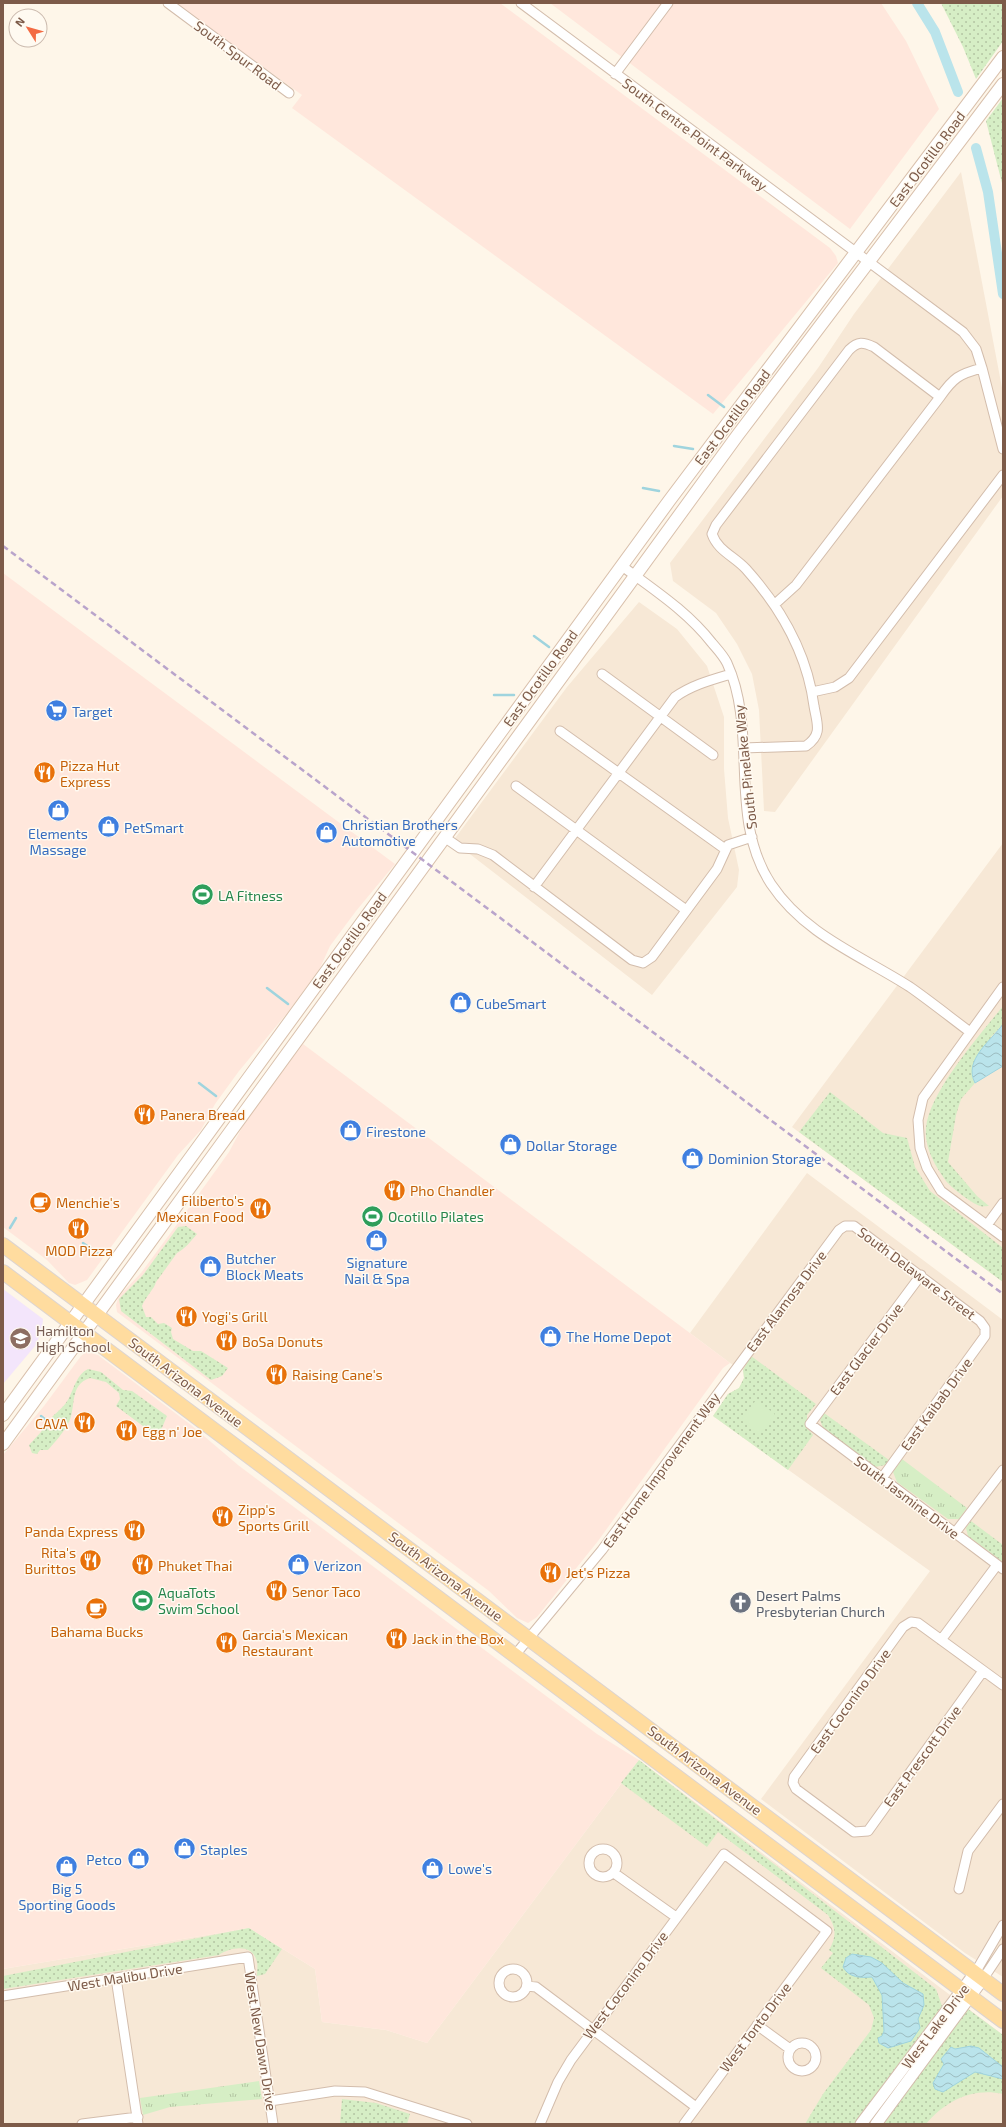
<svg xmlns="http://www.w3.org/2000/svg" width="1006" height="2127" font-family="'Exo 2',sans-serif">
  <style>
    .residential { fill: #f7e8d6 }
    .commercial { fill: #ffe7dc }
    .education { fill: #f3e5fb }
    .grass { fill: url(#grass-tufts) }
    .park { fill: url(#park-dots) }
    .pitch { fill: #d6eec5 }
    .water { fill: url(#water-waves); stroke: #9fd4de }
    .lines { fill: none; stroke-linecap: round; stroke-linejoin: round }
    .stream { stroke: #9fd4de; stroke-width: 2.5 }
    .canal { stroke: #bae4eb; stroke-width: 10 }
    .minor-casing { stroke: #d3bdac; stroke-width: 11 }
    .tertiary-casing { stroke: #d3bdac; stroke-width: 13 }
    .secondary-casing { stroke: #d9c0ac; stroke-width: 14 }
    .primary-casing { stroke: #ddd4d0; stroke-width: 16 }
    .minor { stroke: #fff; stroke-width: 9 }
    .tertiary { stroke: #fff; stroke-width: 11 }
    .secondary { stroke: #fff; stroke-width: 12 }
    .primary { stroke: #ffdc9f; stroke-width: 14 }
    .rail { stroke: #b9a4cb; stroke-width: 2.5; stroke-dasharray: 6 4; stroke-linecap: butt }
    .labels { text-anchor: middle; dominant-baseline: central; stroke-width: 3; stroke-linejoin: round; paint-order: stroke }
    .street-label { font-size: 14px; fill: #7d5b49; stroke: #fffaf1 }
    .shop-label { font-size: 14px; fill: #366cbe; stroke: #fffaf1; text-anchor: start }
    .food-label { font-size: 14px; fill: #c56008; stroke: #fffaf1; text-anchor: start }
    .leisure-label { font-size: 14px; fill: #27864d; stroke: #fffaf1; text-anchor: start }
    .education-label { font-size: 14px; fill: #785e54; stroke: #fffaf1; text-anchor: start }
    .worship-label { font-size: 14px; fill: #5b616d; stroke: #fffaf1; text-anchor: start }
  </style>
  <defs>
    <pattern id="grass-tufts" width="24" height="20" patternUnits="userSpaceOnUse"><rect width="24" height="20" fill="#d6eec5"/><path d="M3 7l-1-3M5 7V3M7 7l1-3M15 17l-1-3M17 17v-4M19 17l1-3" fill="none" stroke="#b3c4a2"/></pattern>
    <pattern id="park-dots" width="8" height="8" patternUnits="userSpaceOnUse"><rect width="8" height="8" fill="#d6eec5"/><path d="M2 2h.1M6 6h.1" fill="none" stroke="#b3c4a2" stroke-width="1.8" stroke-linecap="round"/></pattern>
    <pattern id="water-waves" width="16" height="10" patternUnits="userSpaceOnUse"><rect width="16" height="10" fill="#bae4eb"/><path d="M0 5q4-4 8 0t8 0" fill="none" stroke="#9cbcc0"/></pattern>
  </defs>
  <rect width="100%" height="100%" fill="#fef6e9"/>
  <path class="residential" d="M961 172 1003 393V496L775 812 764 811 759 710 752 674 737 644 716 613 673 581 670 563 818 368 854 314Z
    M639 602 677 629 707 666 724 717V769L728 818 739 870 737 887 652 995 453 841 567 687Z
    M1003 843V1282L792 1127Z
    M807 1173 1003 1320V1977L965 1953 761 1799 930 1571 713 1416 728 1394 739 1388 744 1378 743 1370 730 1363 690 1333Z
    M639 1760 1003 2035V2124H3V1969L249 1928 315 1969 322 2022 386 2030 427 2043Z"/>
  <path class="commercial" d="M175 3H500L830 248 836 256 838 263 713 414 292 108 302 95Z
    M550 3H881L906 41 939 109 850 229Z
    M3 573 395 864 356 911 330 946 320 968 288 1012 239 1071 215 1104 201 1130 178 1155 87 1280 75 1285 69 1283 47 1260 3 1227Z
    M303 1044 730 1363 723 1368 598 1541 537 1617 528 1623 517 1618 489 1591 117 1312 116 1305 119 1296 141 1273 178 1223 229 1152 246 1120Z
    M86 1352 98 1355 191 1425 238 1465 518 1675 597 1734 639 1760 427 2043 386 2030 322 2022 315 1969 249 1928 3 1969V1455L44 1406 81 1356Z"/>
  <path class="education" d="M3 1289 43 1319 42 1331 35 1346 3 1384Z"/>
  <path class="grass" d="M902 1459 967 1508 959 1519H948L897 1482 893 1472Z
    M259 2081 262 2099 170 2107 143 2115 140 2098Z"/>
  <path class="park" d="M941 3H1003V41L976 79 963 47Z
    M1003 98V187L986 121Z
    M1003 1006V1024L991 1037 972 1076 975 1083 961 1099 956 1115 948 1162 977 1196 989 1206C987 1206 982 1207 980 1206 971 1203 952 1188 946 1181 935 1166 924 1147 926 1128 929 1092 980 1035 1003 1006Z
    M830 1092 883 1133 907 1138 915 1167 930 1191 1003 1248V1282L799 1132Z
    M186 1226 197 1234C191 1241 185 1249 177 1253L156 1282C155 1288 146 1296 142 1306L146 1317H151L158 1324 164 1323 172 1328 171 1332 173 1339 193 1351H201L228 1368 222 1376 211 1380 121 1311 119 1299 143 1275 178 1227Z
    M751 1356 816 1404 807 1415V1428L813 1435 788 1470 713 1416 728 1394 739 1388 744 1378 743 1370Z
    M88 1369 101 1372 123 1390 132 1391 167 1416 161 1430 151 1432 116 1406 120 1399 119 1393 106 1382 90 1378C68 1385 77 1408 68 1424 63 1433 55 1442 48 1450H40L37 1454 32 1453 29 1445 41 1432 44 1426 50 1431 58 1422 52 1417C58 1411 65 1406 69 1398 74 1388 77 1374 88 1369Z
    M824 1413 889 1460 885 1465 875 1467 824 1430 820 1420Z
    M971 1521 1003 1545V1562L968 1536 966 1528Z
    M639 1760 936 1989 942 2006 854 2124H805L823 2094 871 2030 874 2018 869 2005 821 1968 833 1953 829 1950C837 1936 836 1928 828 1915L718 1832 707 1847 621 1783Z
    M249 1928 282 1949 265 1974 257 1976C257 1972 258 1966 257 1962 253 1943 230 1947 219 1955L3 1989V1976Z
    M968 2009 1003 2035V2094C973 2087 945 2101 926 2124H884L939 2046Z
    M342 2099 376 2103 410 2114 407 2124H340Z"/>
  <path class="pitch" d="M756 1400 775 1414 760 1434 741 1420Z"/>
  <path class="water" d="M1003 1024V1066L975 1083C963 1060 991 1041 1003 1024Z
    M852 1954 871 1957 882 1963 903 1983 923 1994 924 2005 918 2019 920 2028 911 2041 888 2048 879 2043 878 2038 882 2036 884 2031 882 1995 872 1977C861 1978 849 1978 843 1967L846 1958Z
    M971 2046 979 2048 1003 2067V2079L975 2072 943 2092 935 2089 933 2083 944 2064 941 2059 951 2047 955 2049Z"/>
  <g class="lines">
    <path class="stream" d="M708 395 724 407
      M674 446 693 449
      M643 488 659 491
      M534 636 549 647
      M494 695H514
      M267 988 288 1004
      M199 1083 216 1096
      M10 1228 16 1218
      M83 1243 100 1255
      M41 1416 57 1429"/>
    <path class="canal" d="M917 3 935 32 958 92
      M976 148 988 192 1003 294"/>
    <defs>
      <path id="minor" d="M168 3 289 93
        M521 3 963 332 976 349 982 368C959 374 953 378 940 397
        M615 74 668 3
        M982 368 1003 449
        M622 566C654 590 687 611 712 643 717 649 723 655 727 663 759 733 727 817 771 884 805 935 860 955 910 987 930 1001 950 1017 970 1032
        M602 674 713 755
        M812 692 835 687 849 678 1003 475
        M560 731 725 849
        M744 748 806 746C823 734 817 724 814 706 807 652 781 608 746 569 734 556 718 551 712 534L716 525 849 350C858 341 863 342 874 347L940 397 796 585 775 604
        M516 786 686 910
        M444 837 460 848 478 849 493 855 632 960 643 963 652 957 717 869 728 845 752 837
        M534 887 675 697C692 685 711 680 731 674
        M1003 987 923 1098 918 1120 920 1148 927 1168 941 1191 1003 1237
        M987 1225 1003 1203
        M921 1275 810 1424 1003 1569
        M955 1533 1003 1470
        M941 1640 997 1565
        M515 1655 602 1550 839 1230 845 1226H854L980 1321 985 1328V1336L882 1478
        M983 1671 868 1831 854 1832 796 1789 793 1783 794 1777 903 1627 911 1622 918 1623 1003 1685
        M589 1863a14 14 0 1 1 28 0a14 14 0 1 1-28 0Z
        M614 1873 676 1917
        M959 1889 968 1851 1003 1804
        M499 1983a14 14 0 1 1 28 0a14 14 0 1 1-28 0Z
        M975 1973 1003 1925
        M116 1978 138 2124
        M983 1979 1003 1949
        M527 1986 536 1987 696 2107
        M3 1996 248 1957 273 2124
        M757 2025 790 2049
        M788 2057a14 14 0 1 1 28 0a14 14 0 1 1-28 0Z
        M270 2101 335 2091 365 2092 467 2124
        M82 2124 138 2117
        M540 2124 558 2082 571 2060 724 1854 827 1931 684 2124"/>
      <path id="tertiary" d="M861 2124 975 1973
        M876 2124 983 1979"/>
      <path id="secondary" d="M3 1415 669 501 1003 57
        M3 1444 737 436 1003 84"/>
      <path id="primary" d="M3 1245 1003 1994
        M3 1272 1003 2021"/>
    </defs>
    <use href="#minor" class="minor-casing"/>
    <use href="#tertiary" class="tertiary-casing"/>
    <use href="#secondary" class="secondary-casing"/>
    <use href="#primary" class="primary-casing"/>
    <use href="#minor" class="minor"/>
    <use href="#tertiary" class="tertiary"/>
    <use href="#secondary" class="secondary"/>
    <use href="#primary" class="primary"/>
    <path class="rail" d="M3 546 1003 1294"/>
  </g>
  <defs>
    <symbol id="supermarket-disc" viewBox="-11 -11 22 22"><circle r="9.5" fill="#3f7fe0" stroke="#fffaf1"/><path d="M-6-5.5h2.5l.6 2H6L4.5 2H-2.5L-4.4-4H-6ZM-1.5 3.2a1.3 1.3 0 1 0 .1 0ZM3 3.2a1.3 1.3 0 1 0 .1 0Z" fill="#fff"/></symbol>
    <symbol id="restaurant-disc" viewBox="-11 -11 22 22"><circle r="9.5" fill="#e8710a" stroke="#fffaf1"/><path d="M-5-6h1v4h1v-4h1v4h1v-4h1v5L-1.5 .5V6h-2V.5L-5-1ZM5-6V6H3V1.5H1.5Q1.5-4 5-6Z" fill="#fff"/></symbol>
    <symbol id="shop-disc" viewBox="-11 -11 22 22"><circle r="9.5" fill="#3f7fe0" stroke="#fffaf1"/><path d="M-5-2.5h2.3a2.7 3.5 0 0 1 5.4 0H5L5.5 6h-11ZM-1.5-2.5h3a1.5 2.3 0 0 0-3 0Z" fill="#fff"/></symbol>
    <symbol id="stadium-disc" viewBox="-11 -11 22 22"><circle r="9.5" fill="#2e9e5b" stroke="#fffaf1"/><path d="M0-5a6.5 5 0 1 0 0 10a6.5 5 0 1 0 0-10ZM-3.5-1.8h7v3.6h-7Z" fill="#fff"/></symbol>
    <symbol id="cafe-disc" viewBox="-11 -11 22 22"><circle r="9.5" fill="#e8710a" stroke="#fffaf1"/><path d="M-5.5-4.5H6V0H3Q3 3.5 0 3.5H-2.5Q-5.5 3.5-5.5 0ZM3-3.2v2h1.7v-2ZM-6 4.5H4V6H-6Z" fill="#fff"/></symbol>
    <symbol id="school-disc" viewBox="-11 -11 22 22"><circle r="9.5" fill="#8d6e63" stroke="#fffaf1"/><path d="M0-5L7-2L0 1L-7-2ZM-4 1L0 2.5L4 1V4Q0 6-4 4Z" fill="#fff"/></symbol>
    <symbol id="church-disc" viewBox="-11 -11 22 22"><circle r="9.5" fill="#6b7280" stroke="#fffaf1"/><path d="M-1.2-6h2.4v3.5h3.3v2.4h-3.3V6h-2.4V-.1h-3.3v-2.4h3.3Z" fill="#fff"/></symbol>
  </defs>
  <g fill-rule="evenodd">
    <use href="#supermarket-disc" x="44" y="698" width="25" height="25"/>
    <use href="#restaurant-disc" x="32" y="760" width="25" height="25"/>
    <use href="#shop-disc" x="46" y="798" width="25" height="25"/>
    <use href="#shop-disc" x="96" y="814" width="25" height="25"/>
    <use href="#shop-disc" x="314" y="820" width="25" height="25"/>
    <use href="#stadium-disc" x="190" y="882" width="25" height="25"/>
    <use href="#shop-disc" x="448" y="990" width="25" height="25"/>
    <use href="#restaurant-disc" x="132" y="1102" width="25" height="25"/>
    <use href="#shop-disc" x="338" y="1118" width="25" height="25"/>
    <use href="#shop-disc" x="498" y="1132" width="25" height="25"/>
    <use href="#shop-disc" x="680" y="1146" width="25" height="25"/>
    <use href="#restaurant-disc" x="382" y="1178" width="25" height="25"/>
    <use href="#cafe-disc" x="28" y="1190" width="25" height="25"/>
    <use href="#restaurant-disc" x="248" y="1196" width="25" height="25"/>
    <use href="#stadium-disc" x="360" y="1204" width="25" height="25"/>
    <use href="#restaurant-disc" x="66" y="1216" width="25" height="25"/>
    <use href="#shop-disc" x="364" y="1228" width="25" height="25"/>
    <use href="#shop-disc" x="198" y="1254" width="25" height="25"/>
    <use href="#restaurant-disc" x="174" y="1304" width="25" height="25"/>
    <use href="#shop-disc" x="538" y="1324" width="25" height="25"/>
    <use href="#school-disc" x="8" y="1326" width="25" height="25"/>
    <use href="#restaurant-disc" x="214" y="1328" width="25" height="25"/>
    <use href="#restaurant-disc" x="264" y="1362" width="25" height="25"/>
    <use href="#restaurant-disc" x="72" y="1410" width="25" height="25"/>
    <use href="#restaurant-disc" x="114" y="1418" width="25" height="25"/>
    <use href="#restaurant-disc" x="210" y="1504" width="25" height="25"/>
    <use href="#restaurant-disc" x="122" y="1518" width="25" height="25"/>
    <use href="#restaurant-disc" x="78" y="1548" width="25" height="25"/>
    <use href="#restaurant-disc" x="130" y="1552" width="25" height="25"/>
    <use href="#shop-disc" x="286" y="1552" width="25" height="25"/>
    <use href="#restaurant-disc" x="538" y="1560" width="25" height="25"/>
    <use href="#restaurant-disc" x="264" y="1578" width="25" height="25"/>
    <use href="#stadium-disc" x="130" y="1588" width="25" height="25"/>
    <use href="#church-disc" x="728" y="1590" width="25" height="25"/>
    <use href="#cafe-disc" x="84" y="1596" width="25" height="25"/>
    <use href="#restaurant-disc" x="384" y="1626" width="25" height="25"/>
    <use href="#restaurant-disc" x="214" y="1630" width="25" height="25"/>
    <use href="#shop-disc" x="172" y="1836" width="25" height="25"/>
    <use href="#shop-disc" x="126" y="1846" width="25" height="25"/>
    <use href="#shop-disc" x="54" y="1854" width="25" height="25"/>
    <use href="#shop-disc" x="420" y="1856" width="25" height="25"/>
  </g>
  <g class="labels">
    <g class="street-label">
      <text transform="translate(238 55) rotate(37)">South Spur Road</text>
      <text transform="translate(695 134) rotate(37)">South Centre Point Parkway</text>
      <text transform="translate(927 159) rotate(-53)">East Ocotillo Road</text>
      <text transform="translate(732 417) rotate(-53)">East Ocotillo Road</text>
      <text transform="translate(540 678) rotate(-54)">East Ocotillo Road</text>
      <text transform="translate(745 767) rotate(-96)">South Pinelake Way</text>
      <text transform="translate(349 940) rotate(-54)">East Ocotillo Road</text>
      <text transform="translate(917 1273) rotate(37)">South Delaware Street</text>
      <text transform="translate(786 1301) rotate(-53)">East Alamosa Drive</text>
      <text transform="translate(866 1349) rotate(-53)">East Glacier Drive</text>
      <text transform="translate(186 1382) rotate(37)">South Arizona Avenue</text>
      <text transform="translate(936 1404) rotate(-54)">East Kaibab Drive</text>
      <text transform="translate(661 1470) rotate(-54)">East Home Improvement Way</text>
      <text transform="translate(907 1497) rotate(37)">South Jasmine Drive</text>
      <text transform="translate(446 1576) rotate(37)">South Arizona Avenue</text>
      <text transform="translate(850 1701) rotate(-54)">East Coconino Drive</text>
      <text transform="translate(922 1756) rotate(-54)">East Prescott Drive</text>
      <text transform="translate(705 1770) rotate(37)">South Arizona Avenue</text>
      <text transform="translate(125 1977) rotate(-9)">West Malibu Drive</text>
      <text transform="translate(625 1985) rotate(-53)">West Coconino Drive</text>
      <text transform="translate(935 2026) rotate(-53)">West Lake Drive</text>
      <text transform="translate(755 2027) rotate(-53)">West Tonto Drive</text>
      <text transform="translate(261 2041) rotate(81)">West New Dawn Drive</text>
    </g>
    <g class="shop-label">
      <text x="72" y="711">Target</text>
      <text x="342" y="824">Christian Brothers<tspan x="342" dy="16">Automotive</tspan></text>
      <text x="124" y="827">PetSmart</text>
      <text x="58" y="833" text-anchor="middle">Elements<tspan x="58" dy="16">Massage</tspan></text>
      <text x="476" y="1003">CubeSmart</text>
      <text x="366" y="1131">Firestone</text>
      <text x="526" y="1145">Dollar Storage</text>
      <text x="708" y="1158">Dominion Storage</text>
      <text x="226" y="1258">Butcher<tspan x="226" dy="16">Block Meats</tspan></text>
      <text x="377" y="1262" text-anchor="middle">Signature<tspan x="377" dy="16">Nail &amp; Spa</tspan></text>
      <text x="566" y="1336">The Home Depot</text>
      <text x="314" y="1565">Verizon</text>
      <text x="200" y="1849">Staples</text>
      <text x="122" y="1859" text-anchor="end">Petco</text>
      <text x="448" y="1868">Lowe's</text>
      <text x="67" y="1888" text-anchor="middle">Big 5<tspan x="67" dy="16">Sporting Goods</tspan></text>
    </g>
    <g class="food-label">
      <text x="60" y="765">Pizza Hut<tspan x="60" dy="16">Express</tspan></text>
      <text x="160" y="1114">Panera Bread</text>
      <text x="410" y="1190">Pho Chandler</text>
      <text x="244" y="1200" text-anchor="end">Filiberto's<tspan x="244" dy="16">Mexican Food</tspan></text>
      <text x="56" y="1202">Menchie's</text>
      <text x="79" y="1250" text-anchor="middle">MOD Pizza</text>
      <text x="202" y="1316">Yogi's Grill</text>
      <text x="242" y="1341">BoSa Donuts</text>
      <text x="292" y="1374">Raising Cane's</text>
      <text x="68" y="1423" text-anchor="end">CAVA</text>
      <text x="142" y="1431">Egg n' Joe</text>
      <text x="238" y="1509">Zipp's<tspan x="238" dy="16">Sports Grill</tspan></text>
      <text x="118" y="1531" text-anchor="end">Panda Express</text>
      <text x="76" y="1552" text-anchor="end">Rita's<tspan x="76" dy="16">Burittos</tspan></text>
      <text x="158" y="1565">Phuket Thai</text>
      <text x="566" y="1572">Jet's Pizza</text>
      <text x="292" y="1591">Senor Taco</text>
      <text x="97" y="1631" text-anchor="middle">Bahama Bucks</text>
      <text x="242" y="1634">Garcia's Mexican<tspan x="242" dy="16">Restaurant</tspan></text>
      <text x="412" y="1638">Jack in the Box</text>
    </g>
    <g class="leisure-label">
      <text x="218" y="895">LA Fitness</text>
      <text x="388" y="1216">Ocotillo Pilates</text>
      <text x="158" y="1592">AquaTots<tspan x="158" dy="16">Swim School</tspan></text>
    </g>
    <g class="education-label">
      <text x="36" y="1330">Hamilton<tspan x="36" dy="16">High School</tspan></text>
    </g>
    <g class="worship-label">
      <text x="756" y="1595">Desert Palms<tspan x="756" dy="16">Presbyterian Church</tspan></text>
    </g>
  </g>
  <rect width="1006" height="2127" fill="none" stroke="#7d5b49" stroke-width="8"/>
  <g transform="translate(28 28) rotate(307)"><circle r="19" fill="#fffaf1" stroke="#cbbaae"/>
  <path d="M0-3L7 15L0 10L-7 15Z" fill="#f36b43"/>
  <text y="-6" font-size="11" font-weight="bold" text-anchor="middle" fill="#7d5b49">N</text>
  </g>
</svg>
